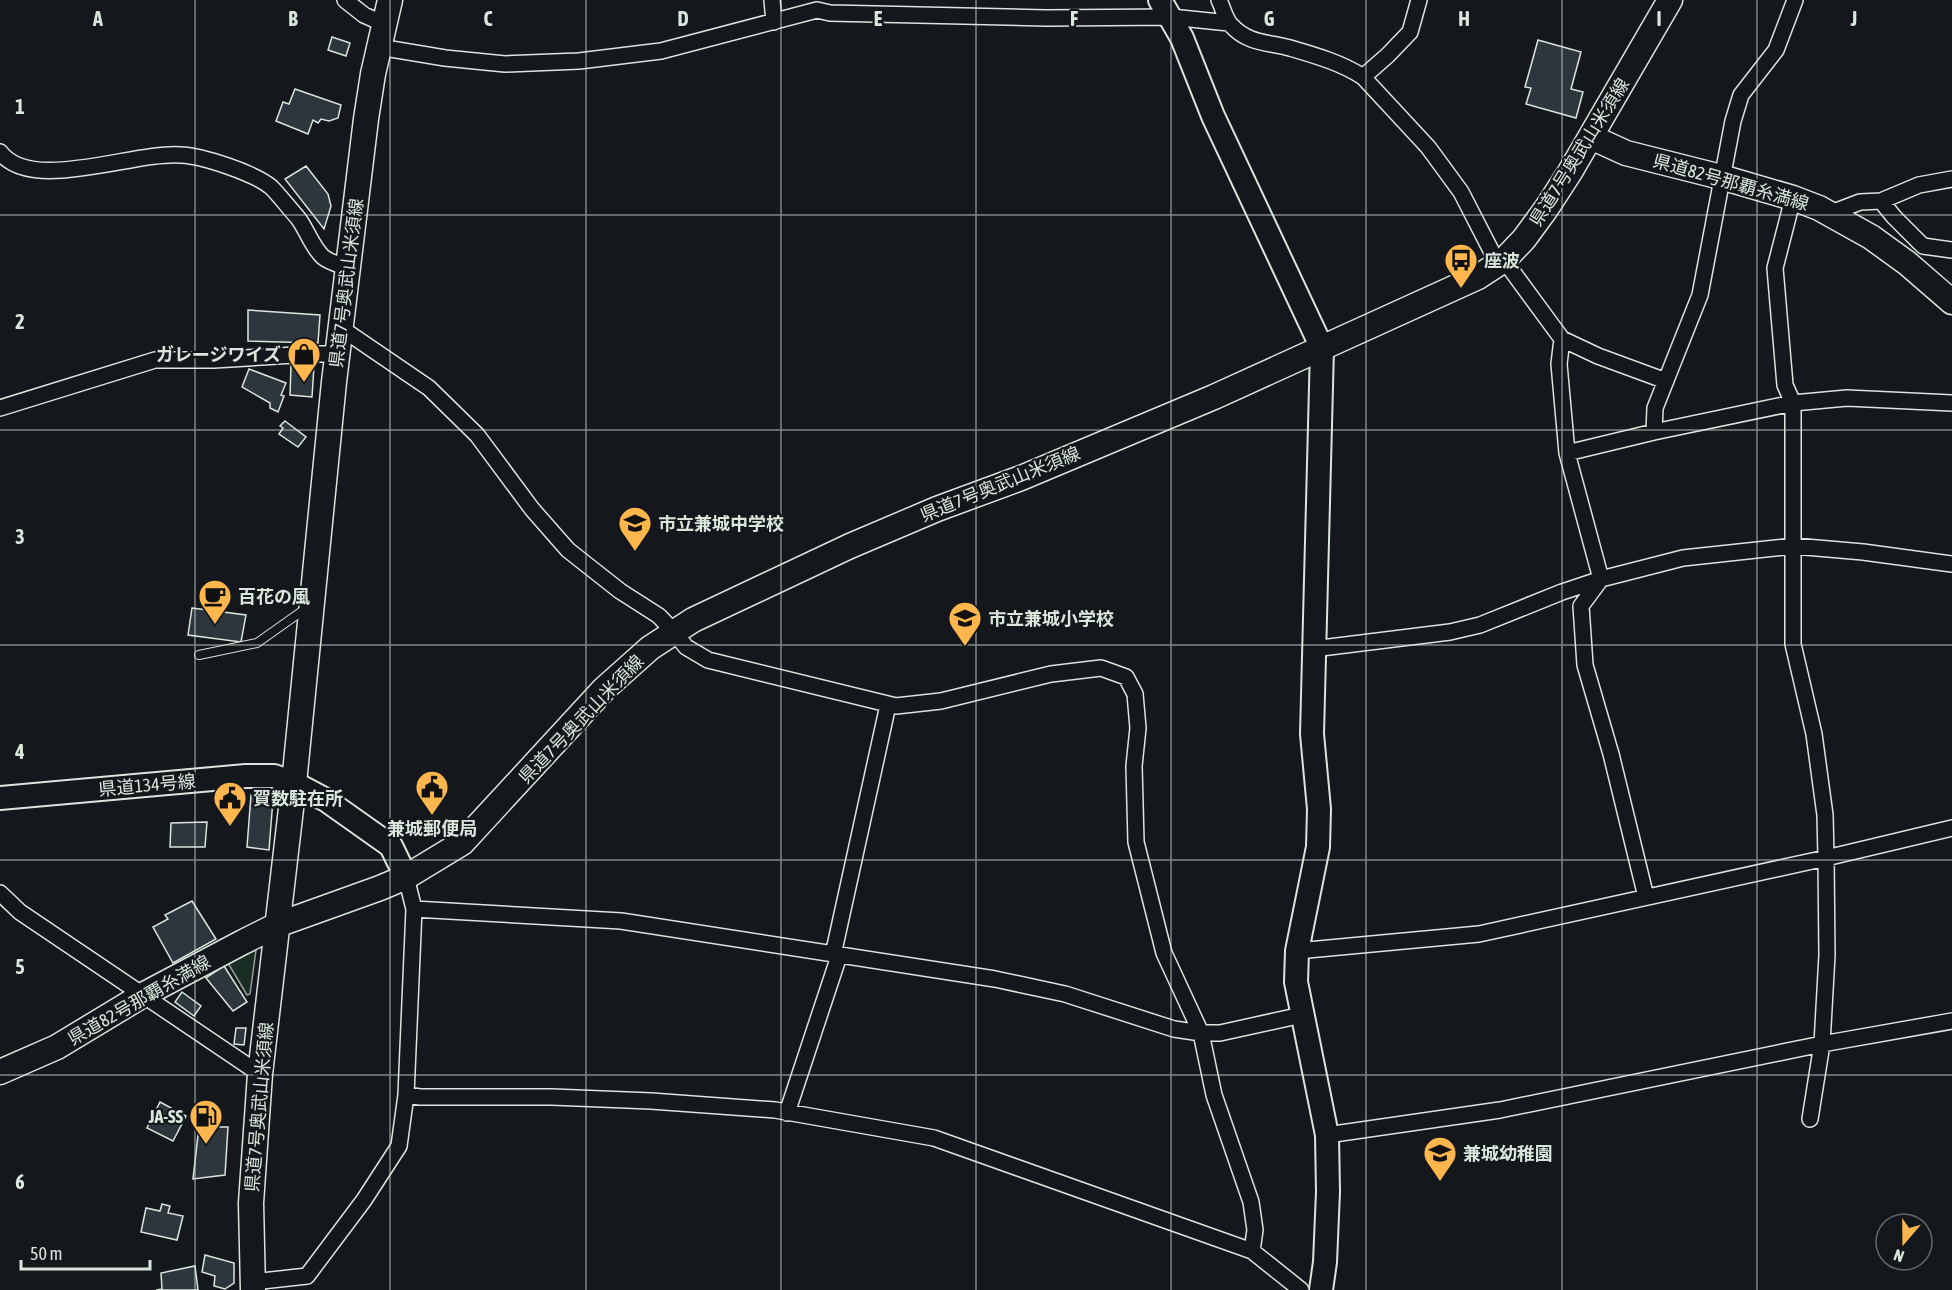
<svg xmlns="http://www.w3.org/2000/svg" width="1952" height="1290" font-family="'Asap Condensed','Noto Sans JP',sans-serif">
  <style>
    .green { fill: #1a2d24; stroke: #939e99; stroke-width: 1.5 }
    .building { fill: #2c363c; stroke: #d8e6dc; stroke-width: 1.5 }
    .lines { fill: none; stroke-linecap: round; stroke-linejoin: round }
    .lane-casing { stroke: #d8e6dc; stroke-width: 10 }
    .street-casing { stroke: #d8e6dc; stroke-width: 18 }
    .secondary-casing { stroke: #d8e6dc; stroke-width: 26 }
    .primary-casing { stroke: #d8e6dc; stroke-width: 27 }
    .lane { stroke: #14181c; stroke-width: 8 }
    .street { stroke: #14181c; stroke-width: 15 }
    .secondary { stroke: #14181c; stroke-width: 22 }
    .primary { stroke: #14181c; stroke-width: 24 }
    .grid { fill: none; stroke: #d8e6dc; stroke-width: 1.5; stroke-opacity: 0.55 }
    .labels { text-anchor: middle; dominant-baseline: central; stroke-width: 4.5; stroke-linejoin: round; paint-order: stroke }
    .street-label { font-size: 18px; fill: #d8e6dc; stroke: #14181c }
    .poi-label { font-size: 18px; font-weight: bold; fill: #d8e6dc; stroke: #14181c; text-anchor: start }
    .grid-label { font-size: 20px; text-anchor: middle; font-weight: bold; fill: #d8e6dc; stroke: #14181c; stroke-width: 4.5; stroke-linejoin: round; paint-order: stroke }
  </style>
  <rect width="100%" height="100%" fill="#14181c"/>
  <path class="green" d="M256 950 250 994 247 995 228 963Z"/>
  <path class="building" d="M332 37 350 43 346 56 328 50Z
    M1538 40 1581 52 1571 89 1583 92 1576 118 1526 104 1531 88 1525 87Z
    M295 89 341 105 338 118 329 121 321 119 318 123 313 120 308 134 276 121 283 102 289 104Z
    M306 166 328 194 331 206 324 229 285 179Z
    M248 310 320 315 318 343 248 341Z
    M291 365 314 366 312 397 290 395Z
    M249 369 286 383 281 395 284 396 278 412 270 408V403L242 387Z
    M285 421 306 437 298 447 279 434 283 428 280 426Z
    M192 608 246 615 241 642 188 635Z
    M251 795 268 796 273 799 269 850 247 847Z
    M207 822 205 847H170L171 823Z
    M192 901 216 939 173 963 153 927 168 919 165 915Z
    M224 966 247 1002 233 1011 206 978Z
    M182 992 201 1006 194 1016 175 1002Z
    M236 1028H246L244 1045 234 1044Z
    M160 1102 186 1116 173 1141 147 1128Z
    M199 1127H228L225 1175 193 1179Z
    M162 1204 170 1206 168 1213 183 1216 177 1240 141 1232 146 1208 160 1211Z
    M205 1255 234 1263V1283L225 1289 214 1286 215 1276 202 1272Z
    M195 1266 198 1290H156L162 1289 161 1273Z"/>
  <g class="lines">
    <defs>
      <path id="lane" d="M199 655 257 643 305 609"/>
      <path id="street" d="M345 0 364 15 384 24
        M772 0 774 22
        M1219 0C1223 8 1225 19 1231 25 1248 44 1268 42 1290 48 1314 55 1342 63 1363 77L1428 147 1461 192 1498 264
        M379 47 445 58 505 64 579 61 661 51 817 10 830 13 1046 18 1171 17 1229 23
        M1363 77 1388 55 1410 32 1419 0
        M0 152C31 194 134 151 181 155 203 156 254 173 271 187 280 196 289 208 298 218 307 230 312 247 323 257 329 262 340 265 348 268
        M1793 198 1775 268 1785 385 1793 403V644L1814 734 1825 815 1826 858 1827 955 1822 1044 1810 1119
        M1881 201 1894 217 1923 246 1952 250
        M1831 213 1860 202 1881 201 1919 185 1952 179
        M1504 260 1562 339 1598 356 1666 381
        M341 328 429 388 477 435 532 509 568 550 620 591 659 616 674 632 686 647 708 660 896 706 941 701 1051 674 1101 668 1126 677 1135 694 1138 728 1134 766 1136 842 1164 953 1201 1033 1214 1095 1251 1202 1255 1230 1252 1251
        M1562 339 1559 364 1567 453 1601 579
        M0 408 155 360H214L310 354H337
        M1654 432 1655 408 1700 295 1733 121 1741 95 1776 50 1795 0
        M1567 453 1654 432 1793 403 1847 398 1952 403
        M1601 579 1581 606 1585 665 1611 754 1646 897
        M1313 649 1450 632 1480 625 1562 592 1601 579 1683 558 1794 546 1863 552 1952 564
        M0 893 20 912 260 1074
        M414 909 621 921 995 979 1065 994 1174 1029 1201 1033H1220L1302 1015
        M1297 951 1479 934 1826 858 1952 828
        M833 955 888 705
        M406 1095 420 1097H552L651 1101 775 1110 934 1138 1252 1251 1301 1290
        M787 1113 839 956
        M1327 1135 1500 1110 1822 1044 1952 1021
        M253 1282 307 1276 364 1200 399 1146 406 1095 414 909 406 877"/>
      <path id="secondary" d="M1160 0 1182 38 1213 116 1322 348 1312 734 1319 809 1318 847 1297 951 1296 982 1327 1135 1328 1192 1325 1262 1321 1290
        M0 798 246 776H274L294 783 326 800 391 846 406 877"/>
      <path id="primary" d="M1591 137 1626 153 1721 177 1793 198 1819 208 1871 237 1907 263 1952 302
        M0 1072 57 1047 143 995 243 942 277 925 380 888 406 877 462 843 604 689 650 648 693 620 850 546 937 509 1021 478 1214 397 1478 277 1504 260 1524 239 1546 209 1570 172 1670 0
        M253 1290 251 1203 260 1074 294 783 334 382 366 119 373 74 390 0"/>
    </defs>
    <use href="#lane" class="lane-casing"/>
    <use href="#street" class="street-casing"/>
    <use href="#secondary" class="secondary-casing"/>
    <use href="#primary" class="primary-casing"/>
    <use href="#lane" class="lane"/>
    <use href="#street" class="street"/>
    <use href="#secondary" class="secondary"/>
    <use href="#primary" class="primary"/>
  </g>
  <path class="grid" d="M195 0V1290M390 0V1290M586 0V1290M781 0V1290M976 0V1290M1171 0V1290M1366 0V1290M1562 0V1290M1757 0V1290M0 215H1952M0 430H1952M0 645H1952M0 860H1952M0 1075H1952"/>
  <defs>
    <symbol id="bus-pin" viewBox="-11 -11 22 30"><path d="M0 17L-7.5 6A9.5 9.5 0 1 1 7.5 6Z" fill="#ffb74d" stroke="#14181c"/><path d="M-5-6H5V4H4V6H2V4H-2V6H-4V4H-5ZM-3.5-4V0h7V-4ZM-3.5 1.2v1.5H-2V1.2ZM2 1.2v1.5H3.5V1.2Z" fill="#111"/></symbol>
    <symbol id="shop-pin" viewBox="-11 -11 22 30"><path d="M0 17L-7.5 6A9.5 9.5 0 1 1 7.5 6Z" fill="#ffb74d" stroke="#14181c"/><path d="M-5-2.5h2.3a2.7 3.5 0 0 1 5.4 0H5L5.5 6h-11ZM-1.5-2.5h3a1.5 2.3 0 0 0-3 0Z" fill="#111"/></symbol>
    <symbol id="school-pin" viewBox="-11 -11 22 30"><path d="M0 17L-7.5 6A9.5 9.5 0 1 1 7.5 6Z" fill="#ffb74d" stroke="#14181c"/><path d="M0-5L7-2L0 1L-7-2ZM-4 1L0 2.5L4 1V4Q0 6-4 4Z" fill="#111"/></symbol>
    <symbol id="cafe-pin" viewBox="-11 -11 22 30"><path d="M0 17L-7.5 6A9.5 9.5 0 1 1 7.5 6Z" fill="#ffb74d" stroke="#14181c"/><path d="M-5.5-4.5H6V0H3Q3 3.5 0 3.5H-2.5Q-5.5 3.5-5.5 0ZM3-3.2v2h1.7v-2ZM-6 4.5H4V6H-6Z" fill="#111"/></symbol>
    <symbol id="civic-pin" viewBox="-11 -11 22 30"><path d="M0 17L-7.5 6A9.5 9.5 0 1 1 7.5 6Z" fill="#ffb74d" stroke="#14181c"/><path d="M-.6-6.5H3V-4.5H.6V-3L4-1V1h2V6H-6V1h2V-1L-.6-3ZM-1.2 2.5V6h2.4V2.5Z" fill="#111"/></symbol>
    <symbol id="fuel-pin" viewBox="-11 -11 22 30"><path d="M0 17L-7.5 6A9.5 9.5 0 1 1 7.5 6Z" fill="#ffb74d" stroke="#14181c"/><path d="M-5.5-6h7V0h2V4h1.3V-2.5L3-4.5l.8-.8L6-3V5H2.5V1h-1V6h-7ZM-4.2-4.7v3.2H.2V-4.7Z" fill="#111"/></symbol>
  </defs>
  <g fill-rule="evenodd">
    <use href="#bus-pin" x="1442" y="241" width="38" height="52"/>
    <use href="#shop-pin" x="285" y="335" width="38" height="52"/>
    <use href="#school-pin" x="616" y="504" width="38" height="52"/>
    <use href="#cafe-pin" x="196" y="577" width="38" height="52"/>
    <use href="#school-pin" x="946" y="599" width="38" height="52"/>
    <use href="#civic-pin" x="413" y="768" width="38" height="52"/>
    <use href="#civic-pin" x="211" y="779" width="38" height="52"/>
    <use href="#fuel-pin" x="187" y="1097" width="38" height="52"/>
    <use href="#school-pin" x="1421" y="1134" width="38" height="52"/>
  </g>
  <g class="labels">
    <g class="street-label">
      <text transform="translate(1579 152) rotate(-58)">県道7号奥武山米須線</text>
      <text transform="translate(1731 182) rotate(16)">県道82号那覇糸満線</text>
      <text transform="translate(346 283) rotate(-83)">県道7号奥武山米須線</text>
      <text transform="translate(1000 484) rotate(-22)">県道7号奥武山米須線</text>
      <text transform="translate(581 719) rotate(-46)">県道7号奥武山米須線</text>
      <text transform="translate(147 785) rotate(-5)">県道134号線</text>
      <text transform="translate(139 1000) rotate(-30)">県道82号那覇糸満線</text>
      <text transform="translate(259 1107) rotate(-85)">県道7号奥武山米須線</text>
    </g>
    <g class="poi-label">
      <text x="1484" y="260">座波</text>
      <text x="281" y="354" text-anchor="end">ガレージワイズ</text>
      <text x="658" y="523">市立兼城中学校</text>
      <text x="238" y="596">百花の風</text>
      <text x="988" y="618">市立兼城小学校</text>
      <text x="253" y="798">賀数駐在所</text>
      <text x="432" y="828" text-anchor="middle">兼城郵便局</text>
      <text x="183" y="1116" text-anchor="end">JA-SS</text>
      <text x="1463" y="1153">兼城幼稚園</text>
    </g>
  </g>
  <g class="grid-label">
    <text x="98" y="26">A</text>
    <text x="293" y="26">B</text>
    <text x="488" y="26">C</text>
    <text x="683" y="26">D</text>
    <text x="878" y="26">E</text>
    <text x="1074" y="26">F</text>
    <text x="1269" y="26">G</text>
    <text x="1464" y="26">H</text>
    <text x="1659" y="26">I</text>
    <text x="1854" y="26">J</text>
    <text x="20" y="114">1</text>
    <text x="20" y="329">2</text>
    <text x="20" y="544">3</text>
    <text x="20" y="759">4</text>
    <text x="20" y="974">5</text>
    <text x="20" y="1189">6</text>
  </g>
  <g transform="translate(1904 1242) rotate(200)"><circle r="28" fill="#14181c" stroke="#626a69" stroke-width="1.5"/>
  <path d="M0-4.5L10 22L0 15L-10 22Z" fill="#ffb74d"/>
  <text y="-9" font-size="16" font-weight="bold" text-anchor="middle" fill="#d8e6dc">N</text>
  </g>
  <path d="M21 1260v9h129v-9" fill="none" stroke="#d8e6dc" stroke-width="3"/>
  <text x="30" y="1260" font-size="18" fill="#d8e6dc" stroke="#14181c" stroke-width="4.5" paint-order="stroke">50 m</text>
</svg>
